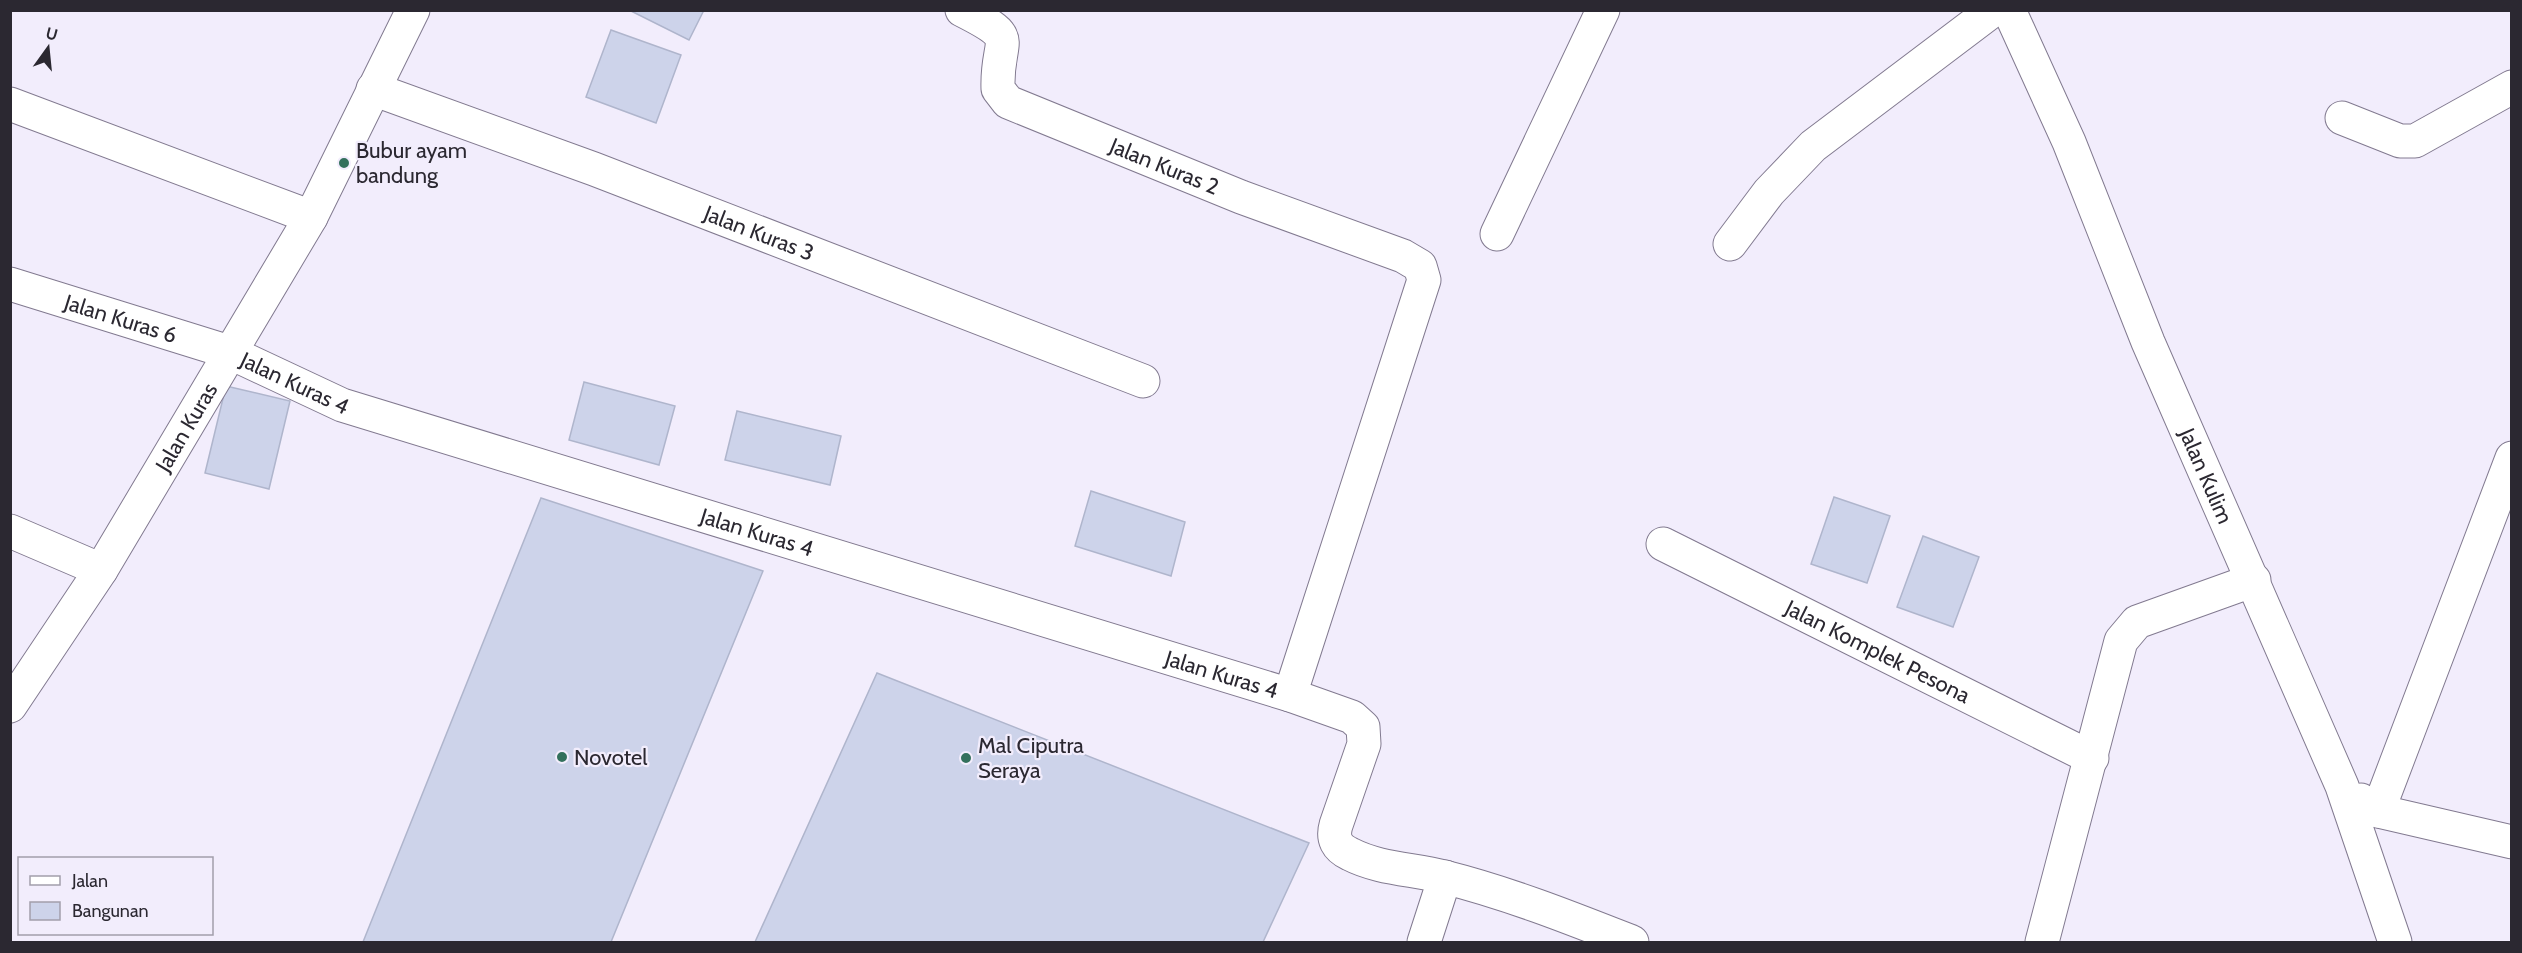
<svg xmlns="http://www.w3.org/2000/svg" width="2522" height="953" font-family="Cabin,sans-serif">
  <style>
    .building { fill: #cdd3ea; stroke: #afb5cc; stroke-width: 1.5 }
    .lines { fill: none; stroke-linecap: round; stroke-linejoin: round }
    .minor-casing { stroke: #827a90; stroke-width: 35 }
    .tertiary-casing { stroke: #827a90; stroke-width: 35 }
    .minor { stroke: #fff; stroke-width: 33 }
    .tertiary { stroke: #fff; stroke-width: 33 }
    .poi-dot { fill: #33705c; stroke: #f2edfc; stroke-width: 2 }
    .labels { text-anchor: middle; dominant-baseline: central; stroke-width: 4.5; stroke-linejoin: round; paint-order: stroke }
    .poi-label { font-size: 22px; fill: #2b2831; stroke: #f2edfc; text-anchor: start }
    .street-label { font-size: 22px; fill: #2b2831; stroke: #f2edfc }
  </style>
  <rect width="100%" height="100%" fill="#f2edfc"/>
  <path class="building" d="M629 10H704L689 40Z
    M611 30 681 55 656 123 586 97Z
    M584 382 675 406 659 465 569 440Z
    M226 386 290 401 269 489 205 473Z
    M737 411 841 436 830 485 725 460Z
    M1091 491 1185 522 1171 576 1075 546Z
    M1834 497 1890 516 1867 583 1811 564Z
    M541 498 763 571 611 942H363Z
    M1923 536 1979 557 1953 627 1897 607Z
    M877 673 1309 843 1263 942H755Z"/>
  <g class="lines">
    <defs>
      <g id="minor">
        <path id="s1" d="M962 10C1023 41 996 35 998 89L1008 102 1241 197 1403 256 1420 266 1424 280 1290 695 1352 717 1363 727 1364 744 1336 825C1332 839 1337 848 1350 854 1379 869 1413 869 1444 877 1508 893 1571 918 1632 942"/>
        <path id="s2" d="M373 89 594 169 1143 381"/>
        <path d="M10 104 311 217"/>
        <path d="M2342 118 2400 141H2415L2512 87"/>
        <path d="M1497 234 1603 10"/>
        <path d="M1730 244 1769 192 1813 146 1993 10"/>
        <path id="s3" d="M10 284 229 352 342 405 1290 695"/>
        <path d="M10 531 101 570"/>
        <path id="s4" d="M1663 544 2092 758"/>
        <path id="s5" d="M10 706 101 570 311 217 413 10"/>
        <path d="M2361 800 2378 811 2512 842"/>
        <path d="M2378 811 2512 458"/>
        <path d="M1424 942 1445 877"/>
        <path d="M2042 942 2121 641 2137 622 2254 580"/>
      </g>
      <g id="tertiary">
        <path id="s6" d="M2009 10 2069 142 2148 342 2342 786 2395 942"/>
      </g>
    </defs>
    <use href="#minor" class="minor-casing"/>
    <use href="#tertiary" class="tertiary-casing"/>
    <use href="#minor" class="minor"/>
    <use href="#tertiary" class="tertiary"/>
  </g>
  <g class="poi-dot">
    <circle cx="344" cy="163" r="6"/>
    <circle cx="562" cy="757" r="6"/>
    <circle cx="966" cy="758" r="6"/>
  </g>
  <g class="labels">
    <g class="poi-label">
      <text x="356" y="150">Bubur ayam<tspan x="356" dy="25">bandung</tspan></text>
      <text x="978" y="745">Mal Ciputra<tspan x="978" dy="25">Seraya</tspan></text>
      <text x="574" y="757">Novotel</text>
    </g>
    <g class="street-label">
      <text stroke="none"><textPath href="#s1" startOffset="286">Jalan Kuras 2</textPath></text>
      <text stroke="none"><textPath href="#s2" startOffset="412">Jalan Kuras 3</textPath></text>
      <text stroke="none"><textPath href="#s3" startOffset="116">Jalan Kuras 6</textPath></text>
      <text stroke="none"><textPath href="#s3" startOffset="302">Jalan Kuras 4</textPath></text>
      <text stroke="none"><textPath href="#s5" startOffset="330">Jalan Kuras</textPath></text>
      <text stroke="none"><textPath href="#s6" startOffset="506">Jalan Kulim</textPath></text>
      <text stroke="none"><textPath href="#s3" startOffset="788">Jalan Kuras 4</textPath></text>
      <text stroke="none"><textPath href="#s4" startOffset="240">Jalan Komplek Pesona</textPath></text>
      <text stroke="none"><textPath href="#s3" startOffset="1274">Jalan Kuras 4</textPath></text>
    </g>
  </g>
  <rect width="2522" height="953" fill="none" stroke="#2b2831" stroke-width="24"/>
  <rect x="18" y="857" width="195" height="78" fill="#f2edfc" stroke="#a29eab" stroke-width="1.5"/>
  <rect x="30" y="876" width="30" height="9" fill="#ffffff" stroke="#a29eab" stroke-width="1.5"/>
  <text x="72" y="887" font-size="18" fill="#2b2831">Jalan</text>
  <rect x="30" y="902" width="30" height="18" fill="#cdd3ea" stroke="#a29eab" stroke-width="1.5"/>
  <text x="72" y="917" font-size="18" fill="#2b2831">Bangunan</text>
  <g transform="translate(48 48) rotate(15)" stroke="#f2edfc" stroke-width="4.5" paint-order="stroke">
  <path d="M0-4.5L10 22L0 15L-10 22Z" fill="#2b2831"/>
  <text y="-9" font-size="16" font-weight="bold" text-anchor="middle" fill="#2b2831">U</text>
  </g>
</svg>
